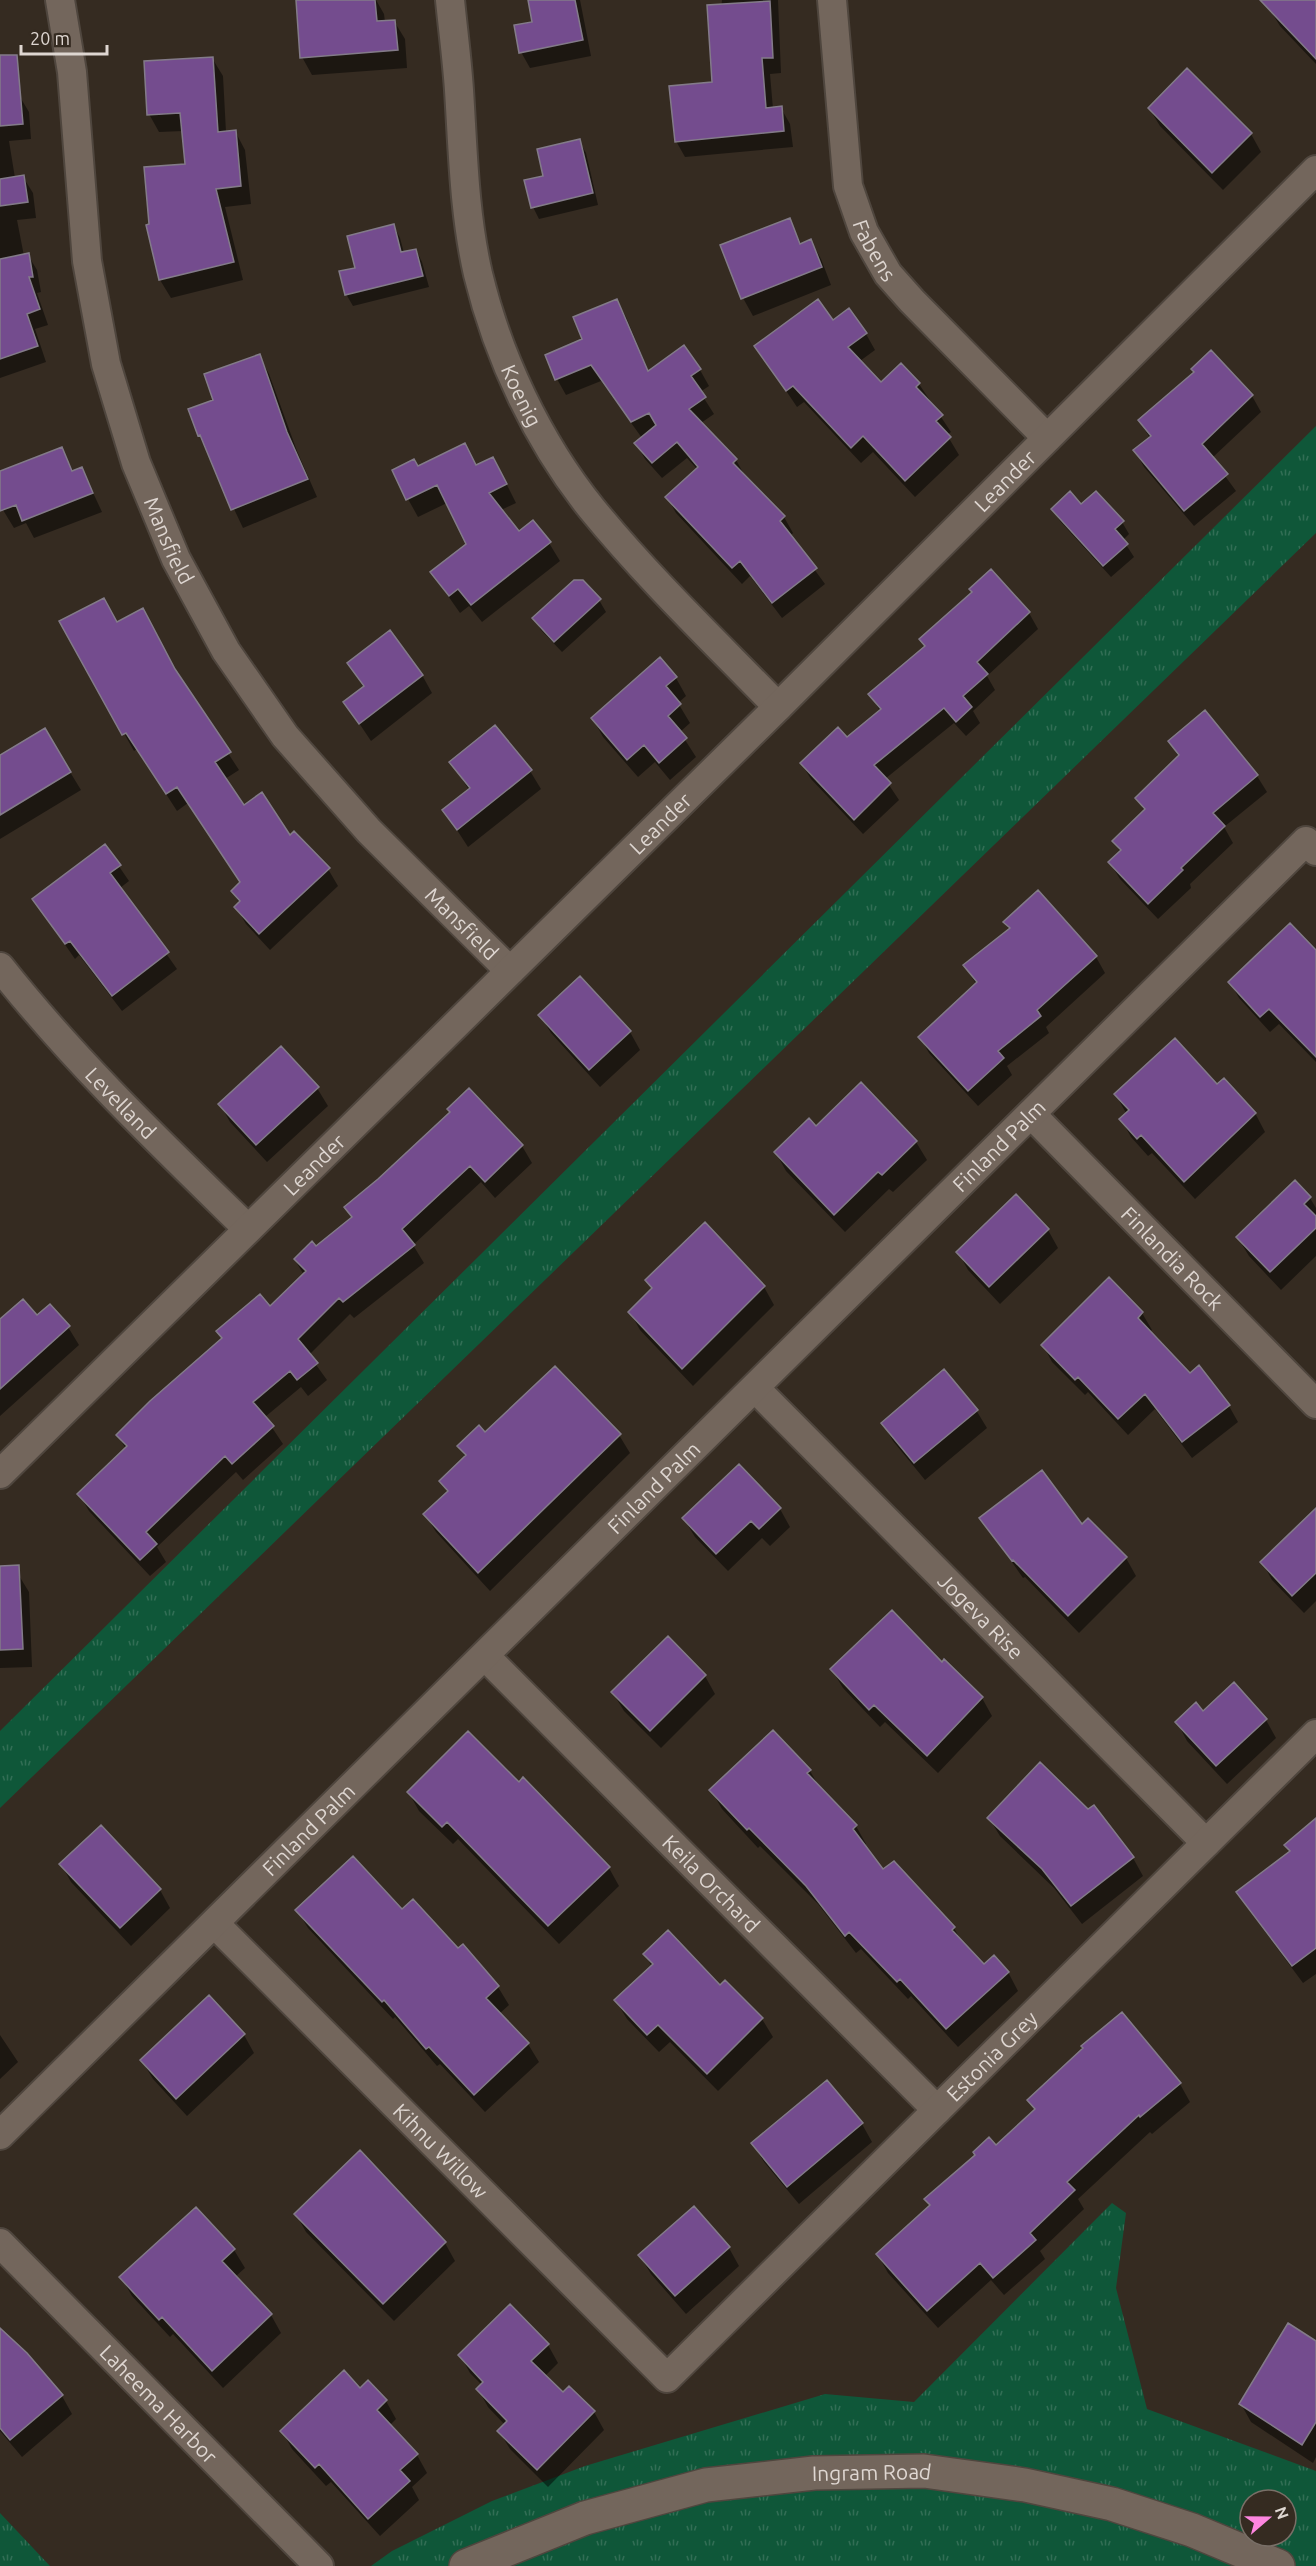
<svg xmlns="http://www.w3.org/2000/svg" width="1316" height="2566" font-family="Ubuntu,sans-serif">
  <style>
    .grass { fill: url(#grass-tufts); fill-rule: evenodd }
    .shadow { fill: #0007 }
    .building { fill: #744c8e; stroke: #837b89; stroke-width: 1.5 }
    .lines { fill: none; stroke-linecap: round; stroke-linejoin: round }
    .street-casing { stroke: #4f463e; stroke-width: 32 }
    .secondary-casing { stroke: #4f463e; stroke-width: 36 }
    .street { stroke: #73665c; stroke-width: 28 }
    .secondary { stroke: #73665c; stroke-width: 33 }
    .labels { text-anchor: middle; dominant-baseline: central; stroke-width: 4.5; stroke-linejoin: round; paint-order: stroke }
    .street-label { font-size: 21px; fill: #ded6d1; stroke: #352b21 }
  </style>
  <defs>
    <pattern id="grass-tufts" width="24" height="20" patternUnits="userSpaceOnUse" patternTransform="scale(1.5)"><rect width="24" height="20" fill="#0f5739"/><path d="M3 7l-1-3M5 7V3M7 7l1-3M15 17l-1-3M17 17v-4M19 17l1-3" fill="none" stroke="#326e55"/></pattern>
  </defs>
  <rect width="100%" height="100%" fill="#352b21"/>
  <path class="grass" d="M1316 426V533L0 1808V1731Z
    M1112 2203 1126 2213 1116 2288 1147 2409 1316 2471V2566H371L392 2551 492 2501 585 2466 825 2394 914 2402ZM1250 2500H1286V2536H1250Z
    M0 2513 50 2566H0Z"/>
  <path class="shadow" d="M323 0H376L384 14 385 22 394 21 405 39 407 68 312 75 302 57Z
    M529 0H580L591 56 530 68 521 52 534 23Z
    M722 0H778L781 73 770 74 773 109 781 108 790 124 793 147 685 157 676 141 713 83Z
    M1278 0H1316V64L1280 26 1269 8Z
    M212 58 223 76 226 132 235 131 245 150 251 204 225 207 243 280 171 298 160 280 148 226 186 165 183 131 159 132 149 114Z
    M0 76 20 97 29 112 31 139 9 141 15 178 23 177 33 193 36 218 17 220 24 256 28 255 37 270 41 292 37 293 48 325 35 329 46 362 0 378Z
    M1149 108 1251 134 1261 152 1223 190 1160 126Z
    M579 141 586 153 598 205 539 219 533 207 545 177Z
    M789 220 802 245 811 241 821 259 831 285 753 316 743 298Z
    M394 226 400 238 404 253 416 250 422 262 429 287 353 306 346 294 357 269Z
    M617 301 626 317 649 372 700 370 709 386 700 392 714 414 701 423 736 460 745 476 784 517 793 533 790 536 825 584 782 618 750 576 742 584 676 513 667 497 697 469 687 458 662 478 645 459 636 443 642 438 601 381 566 395 557 379 584 340Z
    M833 322 866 334 875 350 860 361 881 384H919L951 432 947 435 959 455 915 497 873 452 861 463 804 402 797 407 756 346Z
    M259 356 269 374 297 451 317 497 243 528 199 435 215 401Z
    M1252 396 1261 412 1212 458 1236 491 1194 526 1144 467 1135 451 1150 438 1139 421Z
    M61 449 74 472 82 469 102 512 34 538 26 523 14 528 3 510 0 501V472Z
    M477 467 503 477 516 503 501 510 519 533 549 543 560 561 482 622 469 606 460 613 432 573 467 545 447 503 418 517 408 499 417 468Z
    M1053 509 1122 522 1129 534 1123 540 1134 557 1111 577 1060 521Z
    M990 571 1029 613 1038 629 987 676 995 690 973 711 980 723 966 736 954 723 885 779 899 800 863 834 811 779 801 763 847 739 880 711 870 694 926 647Z
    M599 600 606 612 562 652 541 630 534 618Z
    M61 622 117 624 178 676 239 770 225 779 243 807 289 837 328 869 338 886 270 950 246 924 236 907 240 904 232 891 241 883 188 803 177 811 137 749 134 751Z
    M349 663 422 675 432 693 371 741 345 702 364 688Z
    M676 678 686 696 678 703 690 723 680 732 696 757 670 780 655 762 638 777 603 737 593 719Z
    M495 727 530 771 541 789 468 847 444 810 469 790 451 762Z
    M1170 742 1257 776 1267 792 1224 827 1233 843 1190 884 1191 888 1158 919 1120 879 1110 863 1121 853 1114 841 1145 812 1137 798 1179 758Z
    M0 757 70 772 81 790 0 839Z
    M105 846 129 881 120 888 177 969 122 1011 79 955 75 959 34 900Z
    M1005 922 1096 957 1105 973 1046 1027 1049 1033 1007 1066 1012 1075 978 1106 929 1053 920 1037 976 984 965 966 1010 930Z
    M1316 953V1062L1279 1024 1270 1032 1239 998 1230 982Z
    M580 978 630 1032 640 1050 600 1087 551 1033 540 1015Z
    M861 1085 916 1142 927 1160 893 1192 889 1189 845 1232 786 1171 776 1153 816 1128Z
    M1217 1087 1255 1113 1265 1132 1195 1199 1152 1153 1148 1156 1131 1137 1121 1119 1126 1113 1116 1095Z
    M317 1088 328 1106 267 1162 230 1122 220 1104Z
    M522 1146 532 1163 495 1198 481 1182 413 1245 424 1263 354 1318 350 1314 309 1355 327 1380 308 1396 301 1387 265 1417 283 1444 243 1480 236 1472 157 1547 166 1562 150 1576 89 1511 79 1494 126 1449 118 1436 270 1308 304 1275 295 1260 316 1248 353 1218 346 1207Z
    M1310 1198 1316 1208V1256L1281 1290 1249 1256 1238 1238Z
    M705 1224 764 1287 774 1305 693 1386 640 1330 630 1312 652 1290 647 1280Z
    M1048 1230 1058 1248 1000 1304 968 1270 958 1252Z
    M1109 1279 1142 1313 1152 1330 1149 1332 1190 1375 1229 1406 1238 1422 1192 1458 1155 1409 1128 1435 1088 1392 1085 1395 1052 1362 1043 1345Z
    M37 1317 68 1327 79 1345 0 1416V1321Z
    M976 1410 987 1428 925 1480 893 1441 883 1423Z
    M485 1434 619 1435 630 1453 490 1591 436 1532 425 1514 448 1493 441 1481 466 1458 459 1446Z
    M780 1509 790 1527 770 1546 762 1538 728 1571 695 1537 684 1519Z
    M1316 1510V1601L1304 1613 1272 1580 1262 1562Z
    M981 1518 1082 1526 1126 1558 1136 1576 1079 1633 1025 1577 1023 1578Z
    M0 1574H18L29 1592 32 1667 0 1668Z
    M942 1664 982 1698 992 1716 938 1773 885 1722 880 1727 843 1688 832 1670Z
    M705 1676 715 1694 661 1748 624 1711 613 1693Z
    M1266 1720 1276 1738 1227 1784 1187 1741 1177 1722 1214 1732Z
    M810 1771 820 1788 856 1826 866 1844 864 1846 883 1871 954 1928 962 1942 984 1966 1008 1972 1018 1991 958 2047 911 1996 908 1999 861 1949 856 1953 818 1904 760 1846 758 1848 722 1809 711 1790Z
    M519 1784 609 1868 619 1886 559 1944 458 1839 453 1844 419 1811 409 1793Z
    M989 1818 1133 1858 1143 1876 1082 1924 1054 1888 1000 1836Z
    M1316 1820V1974L1303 1983 1249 1910 1238 1892 1290 1853 1286 1845Z
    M61 1864 160 1890 170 1908 131 1946 71 1882Z
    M297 1910 402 1911 458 1950 463 1946 498 1987 509 2005 499 2014 528 2044 539 2062 485 2112 440 2064 437 2066 395 2017 393 2019 308 1928Z
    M645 1954 720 1987 725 1982 762 2019 773 2037 718 2091 670 2042 659 2052 627 2019 616 2001 652 1967Z
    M1121 2014 1180 2084 1190 2102 1152 2134 1150 2132 1078 2199 1084 2209 1040 2251 1045 2259 1004 2295 991 2280 938 2328 888 2273 878 2255 930 2206 926 2199 996 2147 1035 2111 1029 2100Z
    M0 2035 18 2062 0 2079Z
    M244 2035 254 2053 187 2116 153 2079 142 2061Z
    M862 2124 872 2142 799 2204 764 2162 753 2144Z
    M196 2209 234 2250 245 2268 235 2277 271 2315 281 2333 223 2388 173 2334 170 2337 132 2296 121 2277Z
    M296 2214 445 2243 455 2261 394 2321 306 2232Z
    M729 2248 739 2266 686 2314 651 2274 640 2256Z
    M0 2329 26 2354 62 2396 72 2414 22 2457 0 2431Z
    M1316 2343V2457L1313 2463 1251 2422 1241 2404Z
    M548 2345 558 2363 545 2376 563 2395 569 2388 594 2412 604 2430 548 2487 510 2449 499 2431 505 2425 488 2407 478 2389 482 2385 470 2373 460 2355Z
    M360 2390 386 2401 396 2419 389 2426 417 2455 427 2473 412 2487 419 2500 380 2536 331 2482 326 2486 292 2449 282 2431Z"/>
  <path class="building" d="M296 0H375L377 21 395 20 398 50 300 58Z
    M528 0H575L583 40 519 53 514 25 532 22Z
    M1260 0H1316V59Z
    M770 1 773 58H762L766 108 782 106 784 131 675 142 669 86 712 82 707 5Z
    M0 55H17L23 124 0 126Z
    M213 57 218 132 236 130 241 186 216 189 234 262 159 280 146 225 149 224 144 167 185 164 180 113 147 115 144 61Z
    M1187 68 1252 133 1212 173 1148 108Z
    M580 139 593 193 531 208 524 180 543 176 537 149Z
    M24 175 28 202 0 206V179Z
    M790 218 800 244 811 239 822 267 741 299 720 245Z
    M394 224 401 252 416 249 423 276 345 295 339 271 355 268 347 236Z
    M29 253 33 277H29L40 309 27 314 38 346 0 359V259Z
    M617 299 648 371 684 345 701 369 691 376 706 397 689 409 737 459 733 463 785 516 780 521 817 568 772 603 740 561 732 568 665 497 698 467 677 442 652 463 634 443 656 425 649 413 631 422 591 365 555 380 545 355 582 339 573 317Z
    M818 299 833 320 849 308 867 333 848 347 881 382 901 363 920 383 916 387 943 415 936 421 951 437 905 481 863 436 851 448 793 386 786 391 754 346Z
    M1211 350 1253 395 1202 444 1228 474 1184 511 1133 450 1151 436 1138 420 1194 372 1191 369Z
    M260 354 287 432 308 479 231 510 200 435 198 436 188 409 213 400 204 374Z
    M465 443 476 465 493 457 507 484 489 493 519 531 533 520 551 542 471 605 458 589 449 596 430 572 466 544 437 485 406 500 392 470 414 459 418 466Z
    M62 447 72 471 82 467 93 493 22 521 16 505 0 511V471Z
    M1070 491 1081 504 1096 491 1124 521 1115 529 1128 544 1103 566 1051 509Z
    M991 569 1030 612 977 662 988 674 963 696 972 707 956 722 944 708 874 765 891 783 854 820 800 763 838 727 847 737 881 709 868 694 925 646 919 639 972 592 969 589Z
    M574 580H583L601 599 554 642 532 618Z
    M104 598 117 622 143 608 175 669 231 752 215 762 244 805 262 792 290 835 294 831 330 868 259 934 234 907 240 901 231 891 240 882 177 787 166 794 126 733 122 735 59 621Z
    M390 630 423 675 359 724 343 702 364 686 347 663Z
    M660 657 677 677 666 686 681 704 668 716 687 738 659 763 644 745 627 760 591 718Z
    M1205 710 1258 775 1213 813 1225 826 1181 868 1183 870 1148 904 1108 862 1121 850 1112 841 1145 809 1135 798 1179 755 1168 741Z
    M495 725 532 770 457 830 442 810 470 788 449 762Z
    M45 728 71 772 0 815V755Z
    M105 844 121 865 110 873 169 952 112 996 70 941 65 944 32 899Z
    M1038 890 1097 956 1037 1010 1041 1016 998 1051 1004 1058 968 1091 918 1037 977 982 963 965 1010 928 1003 922Z
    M1290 923 1316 950V1057L1269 1009 1260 1017 1228 982Z
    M580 976 631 1031 589 1070 538 1015Z
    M1175 1038 1217 1084 1224 1078 1256 1113 1184 1182 1141 1135 1137 1139 1119 1119 1129 1110 1114 1094Z
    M281 1046 319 1087 256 1145 218 1104Z
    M861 1082 917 1141 882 1175 878 1172 834 1215 774 1152 809 1118 816 1126Z
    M469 1088 523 1145 485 1182 470 1166 402 1229 415 1245 343 1302 339 1298 298 1339 318 1363 297 1380 290 1371 253 1402 274 1426 232 1464 225 1456 146 1532 157 1544 140 1560 77 1494 127 1446 116 1435 150 1401 222 1338 216 1331 260 1294 270 1306 306 1271 294 1259 312 1241 316 1246 352 1217 344 1207 378 1179 450 1112 447 1109Z
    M1295 1180 1311 1197 1304 1204 1316 1216V1228L1270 1272 1236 1237Z
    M1016 1194 1049 1229 989 1287 956 1252Z
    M705 1222 765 1286 682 1369 628 1312 652 1288 645 1280Z
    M1109 1277 1143 1312 1138 1318 1190 1373 1199 1365 1230 1405 1182 1442 1145 1394 1118 1419 1078 1377 1075 1380 1041 1345Z
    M23 1299 37 1315 50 1304 70 1326 0 1389V1319Z
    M555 1366 621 1434 478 1573 423 1514 448 1491 439 1481 466 1455 457 1446 479 1425 485 1432Z
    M944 1369 978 1410 914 1463 881 1423Z
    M739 1464 781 1508 759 1529 751 1521 716 1554 682 1518Z
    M1042 1470 1082 1524 1088 1518 1127 1557 1068 1616 1013 1560 1012 1561 979 1518Z
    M1316 1508V1573L1292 1596 1260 1562Z
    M19 1565 23 1649 0 1650V1566Z
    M892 1610 942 1662 944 1659 983 1697 927 1756 874 1705 869 1710 830 1669Z
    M668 1636 706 1675 650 1731 611 1692Z
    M1234 1682 1267 1719 1216 1766 1175 1722 1196 1702 1203 1711Z
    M773 1730 811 1770 807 1773 857 1825 853 1829 883 1869 894 1861 955 1927 952 1930 984 1964 994 1955 1009 1972 946 2029 900 1979 897 1982 849 1932 845 1936 806 1886 749 1828 747 1830 709 1790Z
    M468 1731 519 1782 523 1777 610 1867 548 1926 447 1822 442 1827 407 1792Z
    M1040 1762 1088 1809 1094 1805 1134 1857 1071 1906 1042 1869 987 1818Z
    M1316 1818V1948L1292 1966 1236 1892 1290 1851 1284 1845Z
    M101 1825 161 1889 120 1928 59 1864Z
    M353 1856 402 1909 413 1899 458 1948 463 1944 499 1986 486 1998 529 2043 474 2095 429 2047 426 2049 384 2000 382 2002 295 1910Z
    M668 1930 720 1985 725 1980 763 2018 707 2074 658 2025 647 2035 614 2000 653 1964 643 1954Z
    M209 1995 245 2034 176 2099 140 2060Z
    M1122 2012 1181 2083 1140 2117 1139 2115 1067 2182 1075 2190 1030 2233 1036 2240 993 2278 980 2263 927 2311 876 2254 930 2205 924 2199 975 2155 973 2152 989 2137 996 2145 1035 2109 1027 2100 1083 2048 1081 2046Z
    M827 2080 863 2123 787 2187 751 2143Z
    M360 2150 446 2242 383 2304 294 2214Z
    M694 2206 730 2247 675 2296 638 2255Z
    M196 2207 235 2249 222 2261 272 2314 212 2371 162 2317 159 2320 119 2277Z
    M510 2304 549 2344 531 2361 563 2392 569 2386 595 2411 537 2470 497 2431 507 2421 476 2389 483 2382 458 2355Z
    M1288 2323 1316 2341V2422L1302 2445 1239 2404Z
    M0 2328 27 2353 63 2395 10 2440 0 2428Z
    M344 2370 360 2388 368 2380 387 2400 377 2410 418 2454 400 2470 410 2481 368 2519 319 2464 315 2468 280 2431Z"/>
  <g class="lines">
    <defs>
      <g id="street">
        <path id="s1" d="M60 0 72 72 87 261 106 364 136 463 176 559 226 651 285 736 369 831 510 971"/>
        <path id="s2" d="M450 0C453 30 457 60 459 90 463 152 464 213 478 274 498 357 538 442 592 509 649 579 715 642 778 707"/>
        <path id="s3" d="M832 0 848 186 864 232 888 274 912 301 1047 438"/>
        <path id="s4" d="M0 967C75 1062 162 1145 248 1229"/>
        <path id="s5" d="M1031 1114 1316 1404"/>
        <path id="s6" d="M755 1388 1206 1843"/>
        <path id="s7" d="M0 1474 778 707 1316 170"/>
        <path id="s8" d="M485 1656 937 2110"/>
        <path id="s9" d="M215 1924 667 2378 1316 1734"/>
        <path id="s10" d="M0 2135 1306 841 1316 851"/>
        <path id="s11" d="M0 2243 319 2566"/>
      </g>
      <g id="secondary">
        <path id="s12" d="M466 2566 585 2518 706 2485 814 2473 924 2471 1025 2485 1112 2504 1192 2530 1278 2566"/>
      </g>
    </defs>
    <use href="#street" class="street-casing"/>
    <use href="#secondary" class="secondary-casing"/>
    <use href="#street" class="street"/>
    <use href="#secondary" class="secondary"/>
  </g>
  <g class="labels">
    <g class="street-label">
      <text stroke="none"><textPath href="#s3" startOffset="256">Fabens</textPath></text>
      <text stroke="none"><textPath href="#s2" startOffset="405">Koenig</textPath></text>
      <text stroke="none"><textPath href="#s7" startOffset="1413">Leander</textPath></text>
      <text stroke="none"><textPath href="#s1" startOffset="555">Mansfield</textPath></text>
      <text stroke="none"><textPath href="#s7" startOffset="927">Leander</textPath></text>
      <text stroke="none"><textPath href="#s1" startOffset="1041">Mansfield</textPath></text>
      <text stroke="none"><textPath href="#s4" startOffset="182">Levelland</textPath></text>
      <text stroke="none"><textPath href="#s10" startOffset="1406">Finland Palm</textPath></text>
      <text stroke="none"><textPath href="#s7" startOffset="441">Leander</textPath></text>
      <text stroke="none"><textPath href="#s5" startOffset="202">Finlandia Rock</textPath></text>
      <text stroke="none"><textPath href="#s10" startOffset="920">Finland Palm</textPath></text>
      <text stroke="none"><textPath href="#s6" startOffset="321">Jogeva Rise</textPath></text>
      <text stroke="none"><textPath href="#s10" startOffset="434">Finland Palm</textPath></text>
      <text stroke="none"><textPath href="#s8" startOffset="321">Keila Orchard</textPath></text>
      <text stroke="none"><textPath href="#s9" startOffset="1098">Estonia Grey</textPath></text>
      <text stroke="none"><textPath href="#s9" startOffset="320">Kihnu Willow</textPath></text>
      <text stroke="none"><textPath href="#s11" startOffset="226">Laheema Harbor</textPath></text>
      <text stroke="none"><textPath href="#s12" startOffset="420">Ingram Road</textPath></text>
    </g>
  </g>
  <g transform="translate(1268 2518) rotate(70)"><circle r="28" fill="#352b21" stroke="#796f67" stroke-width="1.5"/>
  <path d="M0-4.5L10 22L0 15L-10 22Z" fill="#fe86e0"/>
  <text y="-9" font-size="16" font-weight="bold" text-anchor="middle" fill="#ded6d1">N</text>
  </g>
  <path d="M21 45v9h86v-9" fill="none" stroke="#ded6d1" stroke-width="3"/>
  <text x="30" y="45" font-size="18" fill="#ded6d1" stroke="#352b21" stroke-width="4.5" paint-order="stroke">20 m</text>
</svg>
